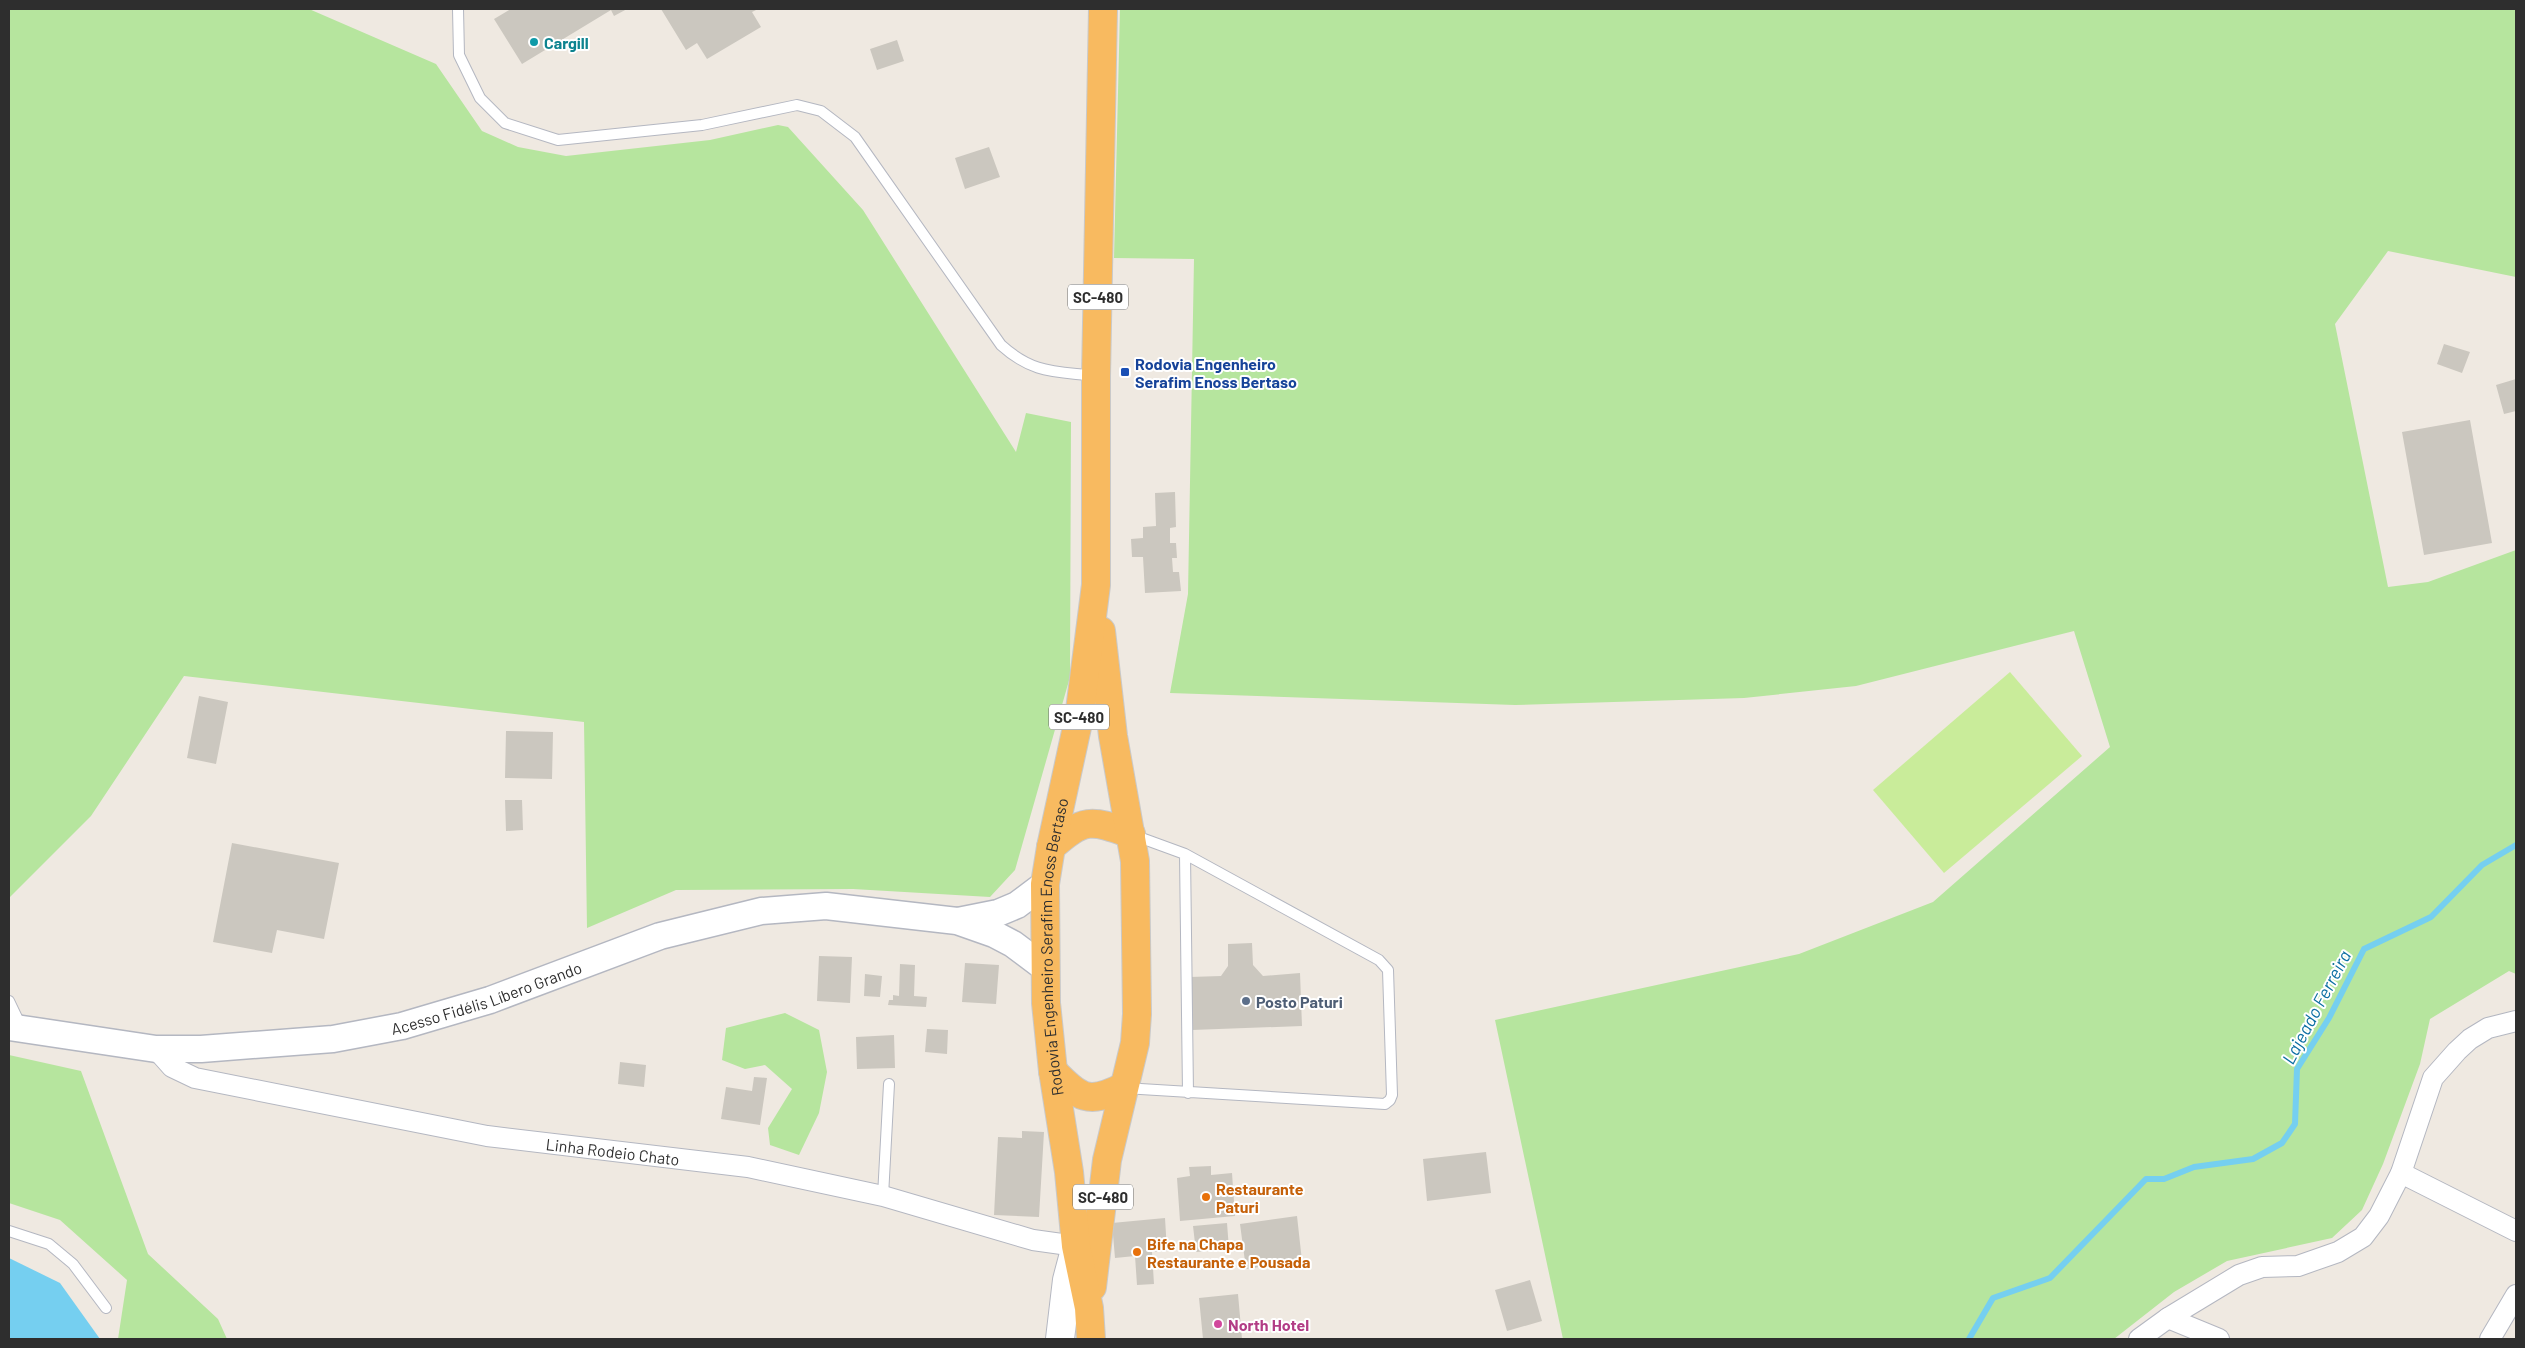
<svg xmlns="http://www.w3.org/2000/svg" width="2525" height="1348" font-family="Barlow,sans-serif">
  <style>
    .green { fill: #b6e59e }
    .pitch { fill: #c9ec9a }
    .water { fill: #75cff0 }
    .lines { fill: none; stroke-linecap: round; stroke-linejoin: round }
    .stream { stroke: #75cff0; stroke-width: 6 }
    .building { fill: #cbc7bf }
    .service-casing { stroke: #b4b7c1; stroke-width: 12 }
    .minor-casing { stroke: #b4b7c1; stroke-width: 22 }
    .tertiary-casing { stroke: #b4b7c1; stroke-width: 29 }
    .secondary-casing { stroke: #b4b7c1; stroke-width: 30 }
    .trunk-casing { stroke: #c9c9c9; stroke-width: 30 }
    .service { stroke: #fff; stroke-width: 10 }
    .minor { stroke: #fff; stroke-width: 20 }
    .tertiary { stroke: #fff; stroke-width: 26 }
    .secondary { stroke: #fff; stroke-width: 28 }
    .trunk { stroke: #f8ba60; stroke-width: 28 }
    .culture-dot { fill: #0f9aa8; stroke: #fff; stroke-width: 2 }
    .transit-dot { fill: #1a4fb4; stroke: #fff; stroke-width: 2 }
    .service-dot { fill: #5c6f8a; stroke: #fff; stroke-width: 2 }
    .food-dot { fill: #e8710a; stroke: #fff; stroke-width: 2 }
    .hotel-dot { fill: #d1479c; stroke: #fff; stroke-width: 2 }
    .labels { text-anchor: middle; dominant-baseline: central; stroke-width: 4; stroke-linejoin: round; paint-order: stroke }
    .shield { fill: #fff; stroke: #6d6d6d; stroke-width: 1 }
    .shield-label { font-size: 15px; font-weight: bold; fill: #2e2e2e }
    .culture-label { font-size: 16px; font-weight: bold; fill: #0d838f; stroke: #fff; text-anchor: start }
    .transit-label { font-size: 16px; font-weight: bold; fill: #164399; stroke: #fff; text-anchor: start }
    .street-label { font-size: 16px; fill: #2e2e2e; stroke: #fff }
    .service-label { font-size: 16px; font-weight: bold; fill: #4e5e75; stroke: #fff; text-anchor: start }
    .food-label { font-size: 16px; font-weight: bold; fill: #c56008; stroke: #fff; text-anchor: start }
    .hotel-label { font-size: 16px; font-weight: bold; fill: #b23c85; stroke: #fff; text-anchor: start }
    .water-label { font-size: 18px; font-style: italic; fill: #0d6fa3; stroke: #fff }
  </style>
  <rect width="100%" height="100%" fill="#efe9e1"/>
  <path class="green" d="M9 9H309L436 64 482 131 518 147 566 156 710 140 778 125 788 127 863 210 1016 452 1026 413 1071 422 1070 677 1015 870 990 897 853 889 676 890 587 928 584 722 184 676 91 816 9 898Z
    M1120 9H2516V277L2388 251 2335 324 2388 587 2428 582 2516 550V974L2509 971 2430 1019 2420 1064 2383 1164 2362 1210 2332 1238 2227 1261 2174 1292 2114 1339H1563L1495 1020 1799 954 1933 902 2110 747 2074 631 1856 686 1744 698 1515 705 1170 693 1188 594 1194 259 1114 258Z
    M785 1013 819 1030 827 1072 819 1113 799 1155 770 1145 768 1128 792 1089 765 1065 745 1069 722 1060 726 1028Z
    M9 1055 81 1071 148 1254 218 1319 227 1339H118L127 1280 60 1220 9 1203Z"/>
  <path class="pitch" d="M2010 672 2082 756 1944 873 1873 790Z"/>
  <path class="water" d="M9 1258 60 1283 100 1339H9Z"/>
  <g class="lines">
    <path class="stream" d="M1969 1339 1993 1298 2050 1278 2146 1179H2164L2194 1167 2253 1159 2282 1143 2295 1124 2297 1069 2329 1018 2364 949 2431 917 2482 865 2516 845"/>
  </g>
  <path class="building" d="M511 9H627L614 16 611 10 522 64 494 19Z
    M661 9H758L752 12 761 27 707 59 697 43 686 50Z
    M897 40 904 61 877 70 870 49Z
    M989 147 1000 177 965 189 955 158Z
    M2444 344 2470 352 2462 373 2437 364Z
    M2516 379V411L2504 414 2496 385Z
    M2470 420 2492 543 2424 555 2402 432Z
    M1175 492 1176 527 1170 528V543H1176L1177 558H1172L1173 572H1179L1181 591 1145 593 1143 557H1132L1131 539 1143 538V527L1156 526 1155 493Z
    M199 696 228 702 216 764 187 758Z
    M506 731 553 732 552 779 505 778Z
    M505 800H522L523 830 506 831Z
    M232 843 339 863 324 939 277 930 272 953 213 942Z
    M1252 943 1253 965 1263 976 1300 973 1302 1026 1192 1030 1190 977 1221 976 1228 966V944Z
    M819 956 852 957 850 1003 817 1001Z
    M965 963 999 965 996 1004 962 1002Z
    M900 964 915 965 914 996 927 997 926 1007 888 1005 889 1000H893V995L899 996Z
    M865 974 882 976 880 997 864 996Z
    M927 1029 948 1030 947 1054 925 1052Z
    M894 1035 895 1068 857 1069 856 1037Z
    M620 1062 646 1065 644 1087 618 1084Z
    M754 1077 767 1078 760 1125 721 1119 726 1087 752 1091Z
    M1022 1131 1044 1132 1039 1217 994 1215 998 1137 1022 1138Z
    M1486 1152 1491 1193 1427 1201 1423 1159Z
    M1211 1166V1175L1232 1173 1235 1216 1180 1221 1177 1178 1190 1176 1189 1167Z
    M1297 1216 1302 1261 1246 1269 1240 1224Z
    M1165 1218 1167 1251 1152 1252 1154 1284 1137 1285 1135 1256 1115 1258 1112 1223Z
    M1227 1223 1229 1249 1196 1252 1193 1226Z
    M1530 1280 1542 1321 1507 1331 1495 1290Z
    M1238 1294 1242 1339H1203L1199 1298Z"/>
  <g class="lines">
    <defs>
      <path id="service" d="M458 9 459 55 480 98 505 123 558 140 702 125 797 105 821 111 855 137 1001 345C1033 374 1055 371 1095 376
        M1185 854 1188 1093
        M9 1001 21 1026
        M1124 1088 1385 1104 1390 1100 1392 1095 1388 970 1379 960 1185 854 1133 835
        M883 1196 889 1084
        M9 1231 49 1244 73 1264 106 1308"/>
      <g id="minor">
        <path id="s1" d="M156 1049 172 1067 195 1078 487 1136 748 1167 883 1196 1033 1240 1076 1246"/>
        <path d="M2401 1173 2516 1231"/>
        <path d="M2168 1318 2219 1339"/>
        <path d="M2139 1339 2168 1318 2239 1275 2262 1267 2298 1266 2338 1252 2363 1237 2379 1216 2401 1173 2433 1078 2457 1051 2470 1039 2488 1028 2516 1021"/>
        <path d="M2490 1339 2516 1295"/>
      </g>
      <g id="tertiary">
        <path d="M958 921 998 913 1017 905 1045 884"/>
        <path id="s2" d="M9 1027 156 1049H201L333 1039 402 1026 490 1000 660 936 761 911 826 906 957 921 994 934 1013 944 1045 968"/>
      </g>
      <path id="secondary" d="M1060 1339 1067 1280 1076 1246"/>
      <g id="trunk">
        <path d="M1051 847C1084 818 1090 819 1131 834"/>
        <path d="M1053 1071C1079 1098 1088 1105 1123 1087"/>
        <path d="M1092 1287 1107 1160 1135 1043 1137 1014 1135 861 1113 736 1101 631"/>
        <path id="s3" d="M1091 1339 1089 1308 1076 1246 1069 1172 1053 1071 1046 1003 1045 884 1051 847 1079 718 1096 585V376L1103 9"/>
      </g>
    </defs>
    <use href="#service" class="service-casing"/>
    <use href="#minor" class="minor-casing"/>
    <use href="#tertiary" class="tertiary-casing"/>
    <use href="#secondary" class="secondary-casing"/>
    <use href="#trunk" class="trunk-casing"/>
    <use href="#service" class="service"/>
    <use href="#minor" class="minor"/>
    <use href="#tertiary" class="tertiary"/>
    <use href="#secondary" class="secondary"/>
    <use href="#trunk" class="trunk"/>
  </g>
  <circle class="culture-dot" cx="534" cy="42" r="5"/>
  <rect class="transit-dot" x="1120" y="367" width="10" height="10" rx="2.5"/>
  <circle class="service-dot" cx="1246" cy="1001" r="5"/>
  <g class="food-dot">
    <circle cx="1206" cy="1197" r="5"/>
    <circle cx="1137" cy="1252" r="5"/>
  </g>
  <circle class="hotel-dot" cx="1218" cy="1324" r="5"/>
  <g class="labels">
    <g class="shield">
      <rect x="1068" y="284.5" width="60" height="25" rx="4"/>
      <rect x="1049" y="704.5" width="60" height="25" rx="4"/>
      <rect x="1073" y="1184.5" width="60" height="25" rx="4"/>
    </g>
    <g class="shield-label">
      <text x="1098" y="297">SC-480</text>
      <text x="1079" y="717">SC-480</text>
      <text x="1103" y="1197">SC-480</text>
    </g>
    <g class="culture-label">
      <text x="544" y="42">Cargill</text>
    </g>
    <g class="transit-label">
      <text x="1135" y="363">Rodovia Engenheiro<tspan x="1135" dy="18">Serafim Enoss Bertaso</tspan></text>
    </g>
    <g class="street-label">
      <text stroke="none"><textPath href="#s3" startOffset="396">Rodovia Engenheiro Serafim Enoss Bertaso</textPath></text>
      <text stroke="none"><textPath href="#s2" startOffset="485">Acesso Fidélis Líbero Grando</textPath></text>
      <text stroke="none"><textPath href="#s1" startOffset="474">Linha Rodeio Chato</textPath></text>
    </g>
    <g class="service-label">
      <text x="1256" y="1001">Posto Paturi</text>
    </g>
    <g class="food-label">
      <text x="1216" y="1188">Restaurante<tspan x="1216" dy="18">Paturi</tspan></text>
      <text x="1147" y="1243">Bife na Chapa<tspan x="1147" dy="18">Restaurante e Pousada</tspan></text>
    </g>
    <g class="hotel-label">
      <text x="1228" y="1324">North Hotel</text>
    </g>
    <g class="water-label">
      <text transform="translate(2316 1007) rotate(-62)">Lajeado Ferreira</text>
    </g>
  </g>
  <rect width="2525" height="1348" fill="none" stroke="#2e2e2e" stroke-width="20"/>
</svg>
